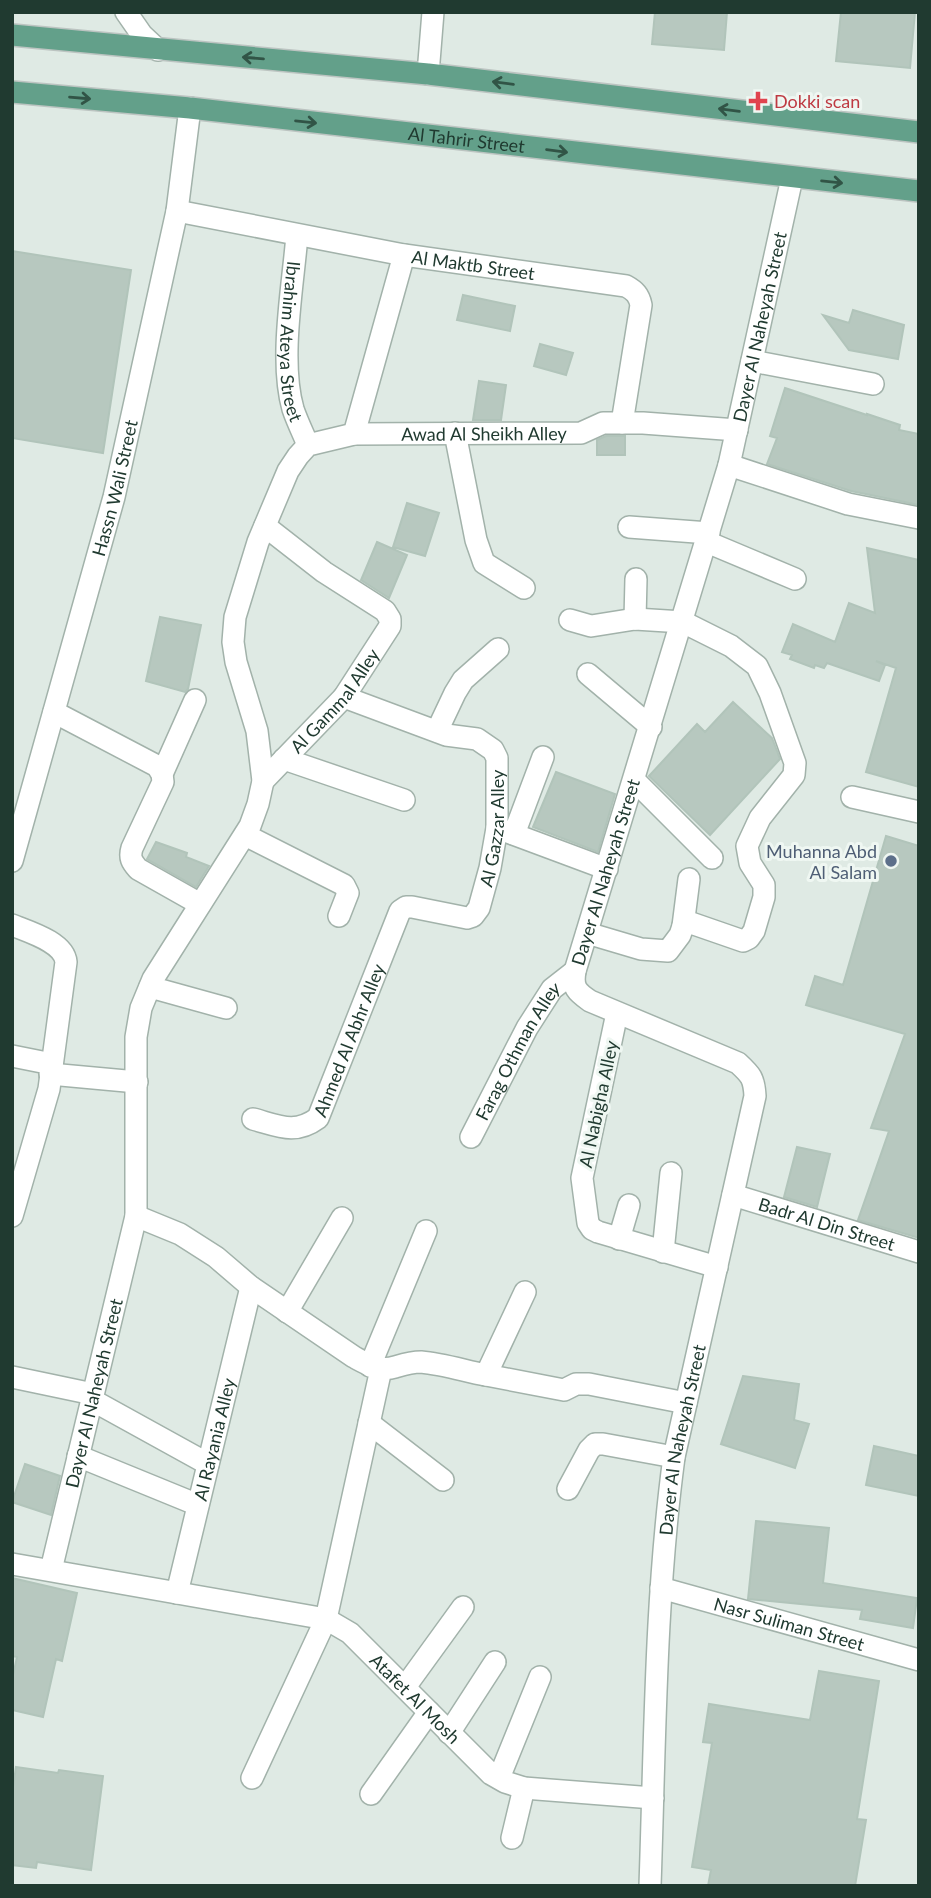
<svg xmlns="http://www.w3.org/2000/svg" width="931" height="1898" font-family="Lato,sans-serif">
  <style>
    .building { fill: #b7c8bf; stroke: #b1c4ba; stroke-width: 2 }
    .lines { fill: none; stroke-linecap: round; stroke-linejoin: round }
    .street-casing { stroke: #a2b2aa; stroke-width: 24 }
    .primary-casing { stroke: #bcc4c1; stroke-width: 24 }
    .street { stroke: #fff; stroke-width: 21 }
    .primary { stroke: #63a08a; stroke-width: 21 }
    .oneway { stroke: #315446 }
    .health-dot { fill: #e0444e; stroke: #eff7f2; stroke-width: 2.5 }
    .service-dot { fill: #5c6f8a; stroke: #eff7f2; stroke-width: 2.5 }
    .labels { text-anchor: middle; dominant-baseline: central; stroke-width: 6; stroke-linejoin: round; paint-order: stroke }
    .health-label { font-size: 18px; fill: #be3a42; stroke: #eff7f2; text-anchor: start }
    .street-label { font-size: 18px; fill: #203a30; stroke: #eff7f2 }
    .service-label { font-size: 18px; fill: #4e5e75; stroke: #eff7f2; text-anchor: end }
  </style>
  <rect width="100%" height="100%" fill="#dfeae4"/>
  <path class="building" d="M655 12H727L724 50 652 44Z
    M841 12H915L910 68 836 61Z
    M12 251 131 270 103 453 12 438Z
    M463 295 515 306 510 331 457 320Z
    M853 310 904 325 898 359 849 350 823 315 849 323Z
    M540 344 573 353 566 375 534 366Z
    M479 381 506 385 501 420H473Z
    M785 388 867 415V414L900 425 899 430 919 434V505L851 491 767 464 777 438 770 436Z
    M606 436H625V455H597V440Z
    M407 503 439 513 425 556 393 547Z
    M377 542 407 555 389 598 361 580Z
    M867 548 919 560V787L866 772 896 668 876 661 885 665 879 681 827 663 824 668 815 665 814 668 790 659 792 655 782 652 793 624 835 642 849 603 875 613Z
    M160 617 201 625 188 689 185 692 146 681Z
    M733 702 772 738 780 759 710 835 649 776 697 724 705 732Z
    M556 772 615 794 598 852 533 827Z
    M886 836 919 846V1238L858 1220 889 1131 871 1128 905 1034 806 1005 815 976 843 985Z
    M156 842 187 853 186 857 209 866 196 887 147 859Z
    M797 1147 830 1154 817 1207 784 1197Z
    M743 1376 799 1384 794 1420 809 1424 795 1468 721 1444Z
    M874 1446 919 1456V1496L866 1485Z
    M25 1464 60 1476 51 1515 12 1502Z
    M756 1521 829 1528 823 1583 917 1598 913 1628 860 1619 862 1610 748 1599Z
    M12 1578 77 1593 62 1661 56 1659 43 1717 12 1710V1680L17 1657 12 1656Z
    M819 1671 879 1681 857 1819 866 1820 855 1886H708L711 1870 692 1867 712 1743 703 1742 709 1704 810 1720Z
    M16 1767 58 1773 59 1770 103 1776 91 1870 37 1862 36 1868 12 1865V1794Z"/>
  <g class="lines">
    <defs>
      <g id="street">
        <path d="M126 12 142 35 158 50"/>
        <path d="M428 74 433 12"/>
        <path id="s1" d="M177 211 404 255 626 286C635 291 639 295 641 305L622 423"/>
        <path id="s2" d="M297 235C293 286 279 360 293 409 297 421 303 433 308 445"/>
        <path d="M752 361 873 384"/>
        <path d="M455 433 476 540 484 563 524 588"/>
        <path id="s3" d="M354 434 581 433 603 423H643L737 430"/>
        <path d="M729 465 848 504 919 518"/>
        <path d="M629 527 709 533"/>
        <path d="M707 542 795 579"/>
        <path d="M635 619 636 579"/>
        <path d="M570 620 591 626 635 619 683 622 731 646 757 666 770 693 795 763 794 775 760 818 747 846 750 863 764 885V897L754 931 749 938 743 941 691 923 683 926 680 935 668 951 641 949 587 933"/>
        <path d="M588 674 651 727"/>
        <path d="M54 712 157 766 162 774 163 782 132 848C129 858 132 862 138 869L200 904"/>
        <path d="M437 731 455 693 463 680 498 649"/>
        <path d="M284 759 404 800"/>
        <path d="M162 774 195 700"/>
        <path d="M634 780 712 858"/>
        <path id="s4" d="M263 781 344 697 390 626V619L385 611 324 572 265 526"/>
        <path d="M852 797 919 812"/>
        <path d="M497 828 607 869"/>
        <path d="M514 834 543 757"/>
        <path d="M245 835 344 885 348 893 339 916"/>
        <path id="s5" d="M12 861 114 497 177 211 190 108"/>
        <path d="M12 925C29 932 64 942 66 962L49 1089 12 1216"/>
        <path d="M683 926 689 879"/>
        <path d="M150 987 226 1008"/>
        <path d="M617 1013 582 1178 588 1223 592 1229 598 1232 717 1267"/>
        <path d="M12 1056 52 1064"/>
        <path d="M50 1074 137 1082"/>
        <path id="s6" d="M253 1119C279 1126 295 1135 318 1118L400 911 406 907H412L467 918 473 916 479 908 490 868 497 828V758L493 750 477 739 446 735 344 697"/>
        <path id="s7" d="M471 1137 527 1028 552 989 575 971"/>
        <path id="s8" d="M733 1195 919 1252"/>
        <path d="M136 1216 180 1234 216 1257 251 1287 354 1357C367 1364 380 1372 395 1367 405 1364 411 1362 421 1362 443 1364 465 1371 486 1375L525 1292"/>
        <path d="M619 1239 629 1205"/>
        <path d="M663 1252 671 1173"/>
        <path d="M287 1312 342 1218"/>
        <path d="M370 1366 426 1231"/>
        <path d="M486 1375 564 1390 576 1384H589L686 1403"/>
        <path d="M12 1377 93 1394"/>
        <path d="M92 1400 208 1464"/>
        <path d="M369 1423 443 1480"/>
        <path d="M78 1456 198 1505"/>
        <path d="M568 1489 589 1450 595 1444H603L674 1457"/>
        <path id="s9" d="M12 1564 326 1619 350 1633 491 1774 505 1782 524 1788 653 1798"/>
        <path id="s10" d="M51 1570 136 1216V1037L141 1008 153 979 250 826 258 804 263 781 257 731 236 662 233 642 235 617 258 542 288 471 298 456 308 445 354 434 404 255"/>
        <path id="s11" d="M661 1588 919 1660"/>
        <path id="s12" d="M177 1593 251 1287"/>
        <path d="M405 1687 463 1607"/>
        <path d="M449 1733 495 1662"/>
        <path d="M252 1778 326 1619 381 1369"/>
        <path d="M499 1778 540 1677"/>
        <path d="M371 1794 429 1712"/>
        <path d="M512 1838 524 1788"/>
        <path id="s13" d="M650 1886C655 1743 655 1599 674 1457L755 1096C754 1078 751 1075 738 1063L590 1001C577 992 572 988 575 971L729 465 792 178"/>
      </g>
      <g id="primary">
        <path d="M12 35 428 74 919 132"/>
        <path id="s14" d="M12 92 190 108 919 191"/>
      </g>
    </defs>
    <use href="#street" class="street-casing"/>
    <use href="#primary" class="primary-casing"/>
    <use href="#street" class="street"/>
    <use href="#primary" class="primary"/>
  </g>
  <defs><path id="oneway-shaft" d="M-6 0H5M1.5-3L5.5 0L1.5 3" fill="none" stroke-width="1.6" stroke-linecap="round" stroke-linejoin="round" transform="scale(1.75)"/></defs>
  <g class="oneway">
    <use href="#oneway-shaft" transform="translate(253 58) rotate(-175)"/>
    <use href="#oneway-shaft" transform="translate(503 83) rotate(-173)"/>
    <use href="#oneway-shaft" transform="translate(80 98) rotate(5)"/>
    <use href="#oneway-shaft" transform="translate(729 110) rotate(-173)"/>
    <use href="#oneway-shaft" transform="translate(306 122) rotate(6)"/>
    <use href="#oneway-shaft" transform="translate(557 151) rotate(7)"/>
    <use href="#oneway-shaft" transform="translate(832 182) rotate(6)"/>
  </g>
  <path class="health-dot" d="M754.5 90.5h7v7h7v7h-7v7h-7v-7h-7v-7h7z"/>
  <circle class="service-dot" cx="891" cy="861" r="7"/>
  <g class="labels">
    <g class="health-label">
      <text x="774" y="101">Dokki scan</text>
    </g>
    <g class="street-label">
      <text stroke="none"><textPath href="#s14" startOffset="457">Al Tahrir Street</textPath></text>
      <text stroke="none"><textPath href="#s1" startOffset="301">Al Maktb Street</textPath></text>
      <text stroke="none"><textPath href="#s13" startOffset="1706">Dayer Al Naheyah Street</textPath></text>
      <text stroke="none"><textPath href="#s2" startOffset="107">Ibrahim Ateya Street</textPath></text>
      <text stroke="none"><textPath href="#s3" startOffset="130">Awad Al Sheikh Alley</textPath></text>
      <text stroke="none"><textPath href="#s5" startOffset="387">Hassn Wali Street</textPath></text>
      <text stroke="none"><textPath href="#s4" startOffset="108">Al Gammal Alley</textPath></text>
      <text stroke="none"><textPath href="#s6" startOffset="458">Al Gazzar Alley</textPath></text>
      <text stroke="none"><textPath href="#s13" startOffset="1139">Dayer Al Naheyah Street</textPath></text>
      <text stroke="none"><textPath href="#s6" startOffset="152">Ahmed Al Abhr Alley</textPath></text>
      <text stroke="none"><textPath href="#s7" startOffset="98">Farag Othman Alley</textPath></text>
      <text transform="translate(598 1104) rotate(-78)">Al Nabigha Alley</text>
      <text stroke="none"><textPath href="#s8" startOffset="98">Badr Al Din Street</textPath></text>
      <text stroke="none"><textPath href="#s10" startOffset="182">Dayer Al Naheyah Street</textPath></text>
      <text stroke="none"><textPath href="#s12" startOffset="158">Al Rayania Alley</textPath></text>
      <text stroke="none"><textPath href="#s13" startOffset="448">Dayer Al Naheyah Street</textPath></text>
      <text stroke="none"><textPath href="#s11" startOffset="133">Nasr Suliman Street</textPath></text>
      <text stroke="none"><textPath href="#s9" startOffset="439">Atafet Al Mosh</textPath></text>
    </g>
    <g class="service-label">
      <text x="877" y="851">Muhanna Abd<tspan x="877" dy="21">Al Salam</tspan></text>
    </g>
  </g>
  <rect width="931" height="1898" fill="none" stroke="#203a30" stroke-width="28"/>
</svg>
